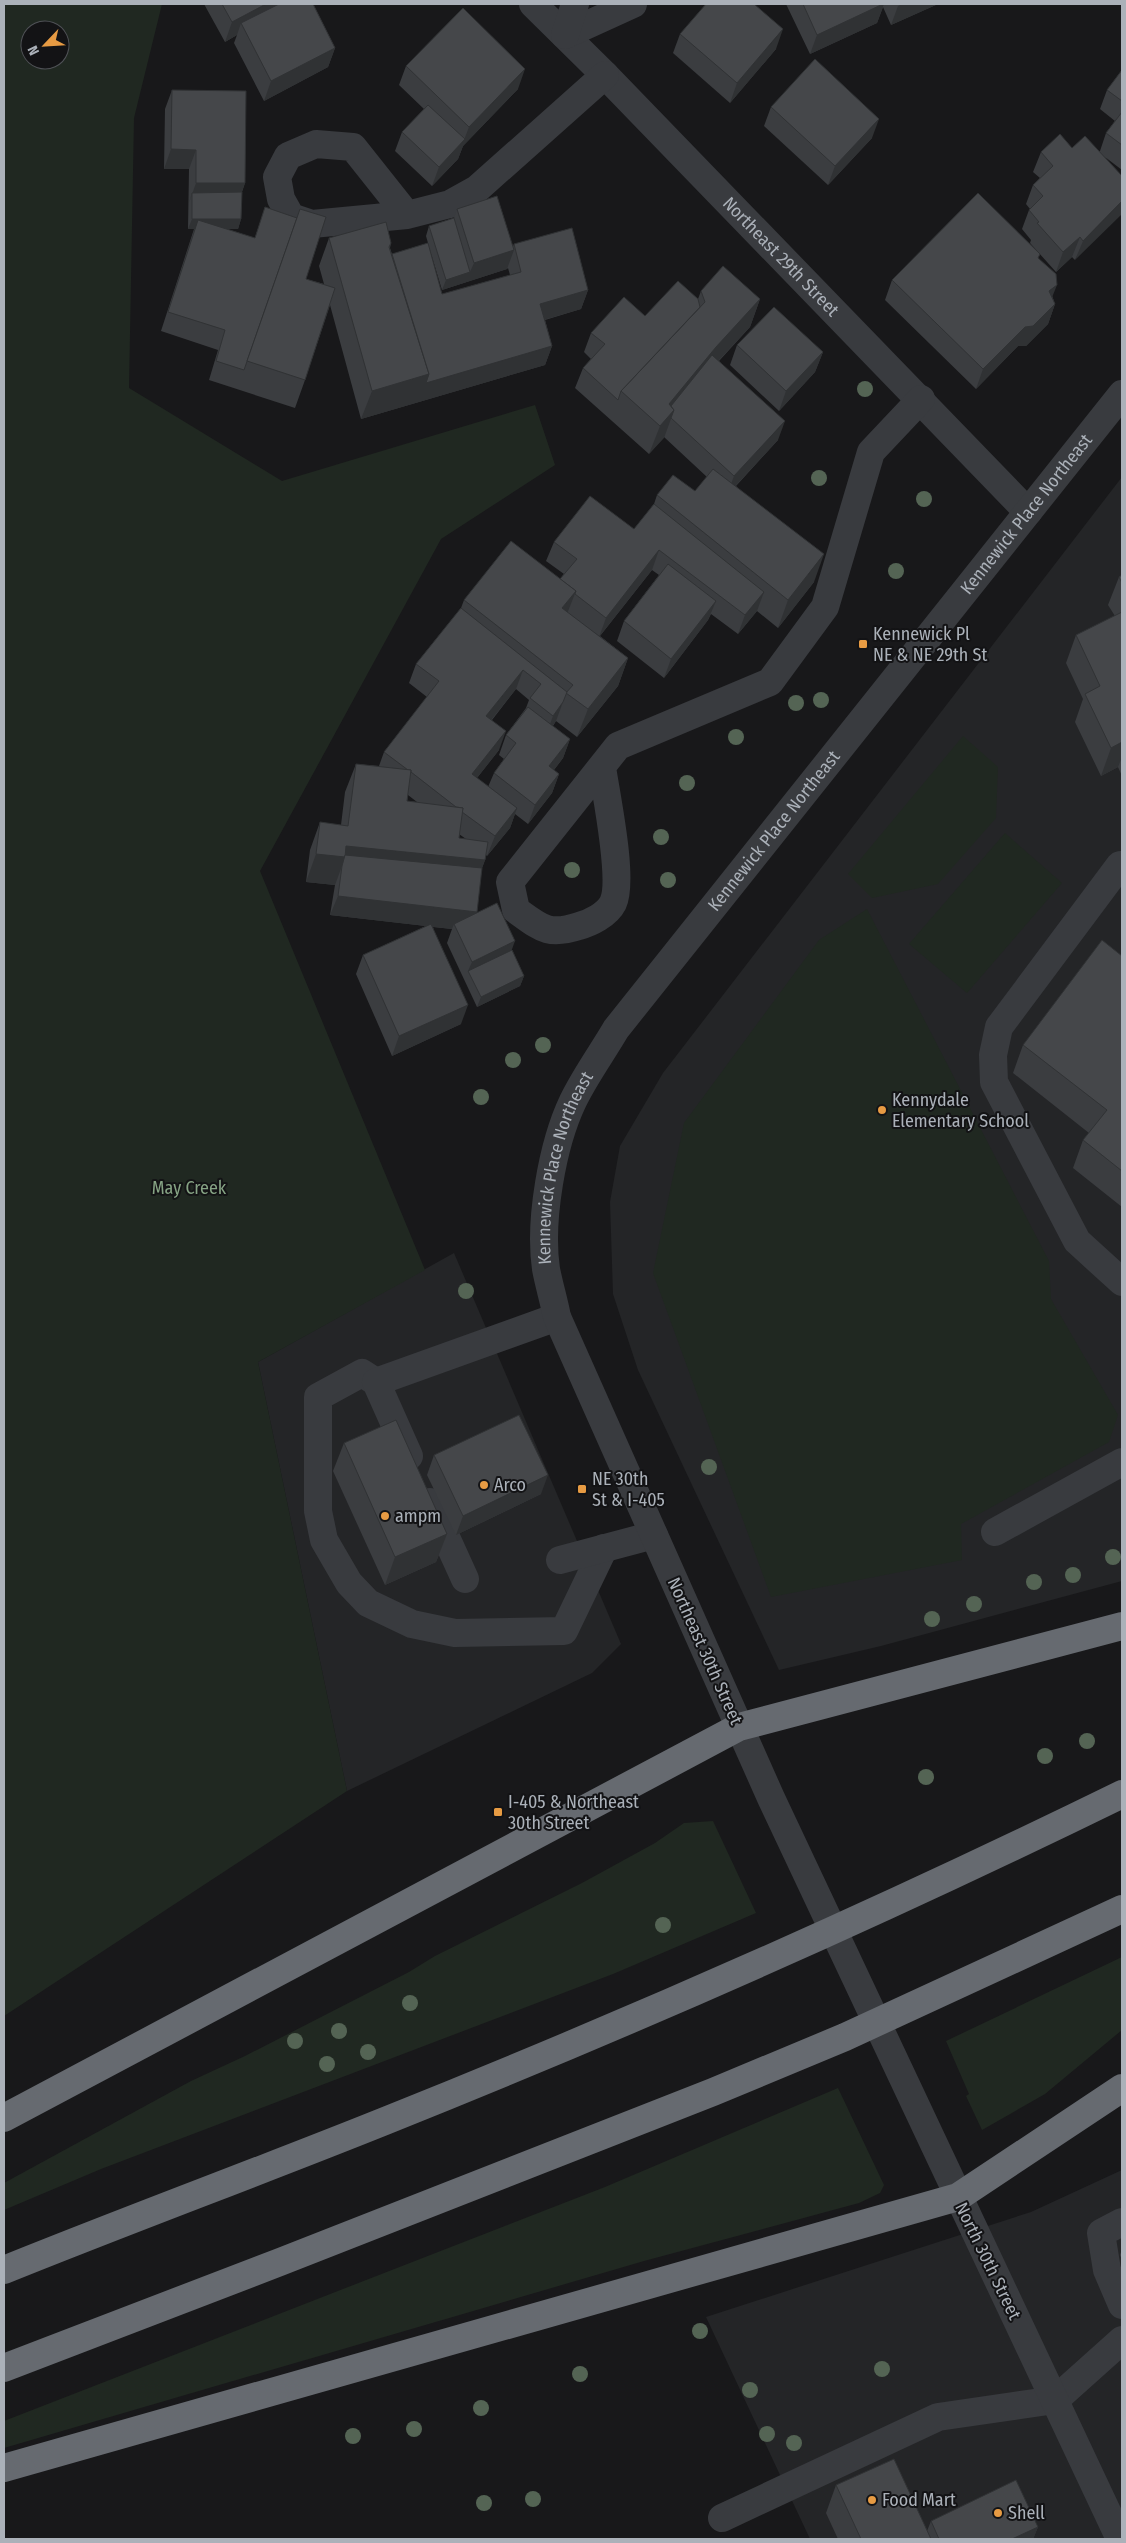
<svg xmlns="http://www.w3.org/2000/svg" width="1126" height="2543" viewBox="0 0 1126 2543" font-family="'Fira Sans Condensed',sans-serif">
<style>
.built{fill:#242527}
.green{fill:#202821;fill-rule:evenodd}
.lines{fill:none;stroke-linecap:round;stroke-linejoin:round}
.minor{stroke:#393b3f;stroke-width:28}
.highway{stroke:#666a70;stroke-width:28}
.tree{fill:#546454}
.wall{fill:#3b3d40;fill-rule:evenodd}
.shaded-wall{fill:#303234}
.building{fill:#45474a;stroke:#303234}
.poi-dot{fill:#e79b43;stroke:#131315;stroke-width:2}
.labels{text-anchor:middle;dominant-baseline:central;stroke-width:4;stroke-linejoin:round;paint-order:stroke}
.street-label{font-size:18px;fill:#abb1b9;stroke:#131315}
.poi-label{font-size:18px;fill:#abb1b9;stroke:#131315;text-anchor:start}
.park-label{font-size:18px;fill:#86a384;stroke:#131315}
</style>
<rect width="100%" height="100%" fill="#18181a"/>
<g class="built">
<polygon points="1122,477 1122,1581 881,1646 779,1670 638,1370 613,1294 610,1202 620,1146 663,1073"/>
<polygon points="454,1253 621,1644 592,1673 347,1791 258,1362"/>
<polygon points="1122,2170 1122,2539 810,2539 706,2317 1031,2212"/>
</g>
<g class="green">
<path d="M4 4H162L134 118 129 388 282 481 535 405 555 465 441 539 260 871 425 1270 258 1362 347 1791 4 2016ZM30 30H60V60H30Z"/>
<polygon points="963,736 998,767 996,818 938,884 872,898 848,874"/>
<polygon points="1005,833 1062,883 967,993 909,944"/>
<polygon points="867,909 1049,1261 1051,1299 1118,1415 1109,1442 961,1524 962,1560 771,1597 653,1273 684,1123 819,940"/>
<polygon points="713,1821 756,1913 613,1974 101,2169 4,2210 4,2183 191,2081 245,2056 409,1972 435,1956 582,1883 655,1843 684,1823"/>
<polygon points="1122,1957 1122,2030 1045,2094 982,2130 966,2096 969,2094 946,2041"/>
<polygon points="838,2088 884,2185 880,2193 859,2203 644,2261 4,2448 4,2421 605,2187"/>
</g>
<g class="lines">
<g class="minor">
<path id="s1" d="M533 4 605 75 1028 512"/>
<polyline points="565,35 633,4"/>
<polyline points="565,35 575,4"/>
<polyline points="407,215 353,147 316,144 288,156 277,177 281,199 291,217 312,224 407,215 450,204 477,189 605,75"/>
<path d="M602 767C606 795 624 880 613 903 607 915 590 923 579 926 548 936 541 928 516 910L510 882 618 746 770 682 825 607 871 452 921 399"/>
<polyline points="1120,865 999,1027 993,1055 994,1082 1077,1241 1122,1282"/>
<polyline points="376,1382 362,1373 318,1397 318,1511 324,1540 349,1583 368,1603 412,1624 455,1633 564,1631 604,1548"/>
<polyline points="409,1456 376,1382 557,1317"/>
<polyline points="430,1502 465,1579"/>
<polyline points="995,1532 1122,1462"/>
<polyline points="560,1560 654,1535"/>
<polyline points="1122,2222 1101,2233 1107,2270 1122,2305"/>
<polyline points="722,2518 938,2417 1055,2400 1122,2340"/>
<path id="s2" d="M1120 2539 771 1798 557 1317C554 1301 549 1285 546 1269 539 1221 552 1145 573 1101 585 1076 602 1053 616 1029L1122 394"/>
</g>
<g class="highway">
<polyline points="4,2118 739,1727 1122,1626"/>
<path d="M4 2270C130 2219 258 2172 385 2121 635 2021 881 1912 1122 1794"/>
<polyline points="4,2368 280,2262 713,2092 845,2037 1122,1909"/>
<polyline points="4,2468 958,2197 1122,2088"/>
</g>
</g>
<g class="tree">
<circle cx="865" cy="389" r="8"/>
<circle cx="819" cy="478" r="8"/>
<circle cx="924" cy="499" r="8"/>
<circle cx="896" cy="571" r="8"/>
<circle cx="821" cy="700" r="8"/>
<circle cx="796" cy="703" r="8"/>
<circle cx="736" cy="737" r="8"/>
<circle cx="687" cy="783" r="8"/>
<circle cx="661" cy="837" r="8"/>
<circle cx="572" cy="870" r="8"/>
<circle cx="668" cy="880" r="8"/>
<circle cx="543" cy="1045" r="8"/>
<circle cx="513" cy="1060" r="8"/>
<circle cx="481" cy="1097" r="8"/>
<circle cx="466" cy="1291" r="8"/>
<circle cx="709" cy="1467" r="8"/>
<circle cx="1113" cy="1557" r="8"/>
<circle cx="1073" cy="1575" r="8"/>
<circle cx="1034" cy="1582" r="8"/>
<circle cx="974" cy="1604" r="8"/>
<circle cx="932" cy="1619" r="8"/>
<circle cx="1087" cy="1741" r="8"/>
<circle cx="1045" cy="1756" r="8"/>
<circle cx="926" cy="1777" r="8"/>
<circle cx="663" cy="1925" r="8"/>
<circle cx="410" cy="2003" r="8"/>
<circle cx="339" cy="2031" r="8"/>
<circle cx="295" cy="2041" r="8"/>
<circle cx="368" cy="2052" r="8"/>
<circle cx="327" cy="2064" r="8"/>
<circle cx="700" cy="2331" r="8"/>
<circle cx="882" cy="2369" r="8"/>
<circle cx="580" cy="2374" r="8"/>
<circle cx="750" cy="2390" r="8"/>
<circle cx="481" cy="2408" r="8"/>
<circle cx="414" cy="2429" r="8"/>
<circle cx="767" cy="2434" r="8"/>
<circle cx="353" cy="2436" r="8"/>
<circle cx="794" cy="2443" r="8"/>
<circle cx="533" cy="2499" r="8"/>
<circle cx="484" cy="2503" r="8"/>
</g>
<g class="wall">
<polygon points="204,4 313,4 335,48 328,67 264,101 234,43 237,35 225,42"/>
<polygon points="786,4 938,4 891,25 883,7 877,23 810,54"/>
<polygon points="680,34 776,49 730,103 673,53"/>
<polygon points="406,66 518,89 463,146 458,159 432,186 395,151 402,132 424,109 399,85"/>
<polygon points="1122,70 1122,170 1105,157 1122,176 1075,260 1072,257 1056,272 1030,243 1031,240 1022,229 1029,210 1030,209 1026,204 1033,185 1040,178 1033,172 1041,152 1072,148 1100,151 1106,133 1115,121 1100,109 1107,90"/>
<path d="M172 90 245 183 242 192 241 219 238 229H227L255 238 265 207 306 279 324 284 319 266 329 238 391 243 390 248 392 254 428 243 426 236 429 226 454 218 457 209 513 246 514 244 588 290 581 309 545 320 552 346 545 365 361 419 330 305 305 380 295 408 209 380 218 350 161 331 194 229H188L189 169H164L165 109ZM429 247 442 290 507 269 508 268 510 275 442 294Z"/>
<polygon points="771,107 872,138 828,185 764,126"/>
<polygon points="1039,258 1055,304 1048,324 1026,346 1018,346 976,389 885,300 892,280"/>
<path d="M701 291 760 299 750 327 719 361 778 440 736 486 814 582 778 628 757 611 738 634 711 614 708 620 664 678 617 641 624 621 659 575 652 570 600 636 628 658 618 686 577 737 556 721 553 726 570 739 563 758 554 770 559 774 552 793 528 824 515 814 510 828 487 856 486 855 485 860 482 868 476 913 512 950 524 976 520 986 477 1007 447 943 452 929 433 927 461 1024 392 1056 356 974 363 955 426 926 330 915 335 885 306 882 310 850 320 822 341 825 345 792 356 764 379 766 384 752 427 697 409 683 416 664 461 608 464 600 560 579 564 574 546 561 554 542 634 529 654 504 657 495 695 491 707 477 664 437 649 454 575 388 583 368 591 359 584 352 591 333 645 316 698 299ZM516 689 529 700 526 708 506 735 499 755 504 759 494 773 488 787 477 778 499 750 492 720ZM408 795 417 802 407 801ZM459 834 466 839 459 838Z"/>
<polygon points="737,345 823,352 815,372 779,411 730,365"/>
<polygon points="1122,575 1122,776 1118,767 1101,776 1075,722 1083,699 1066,663 1076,635 1115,616 1108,605 1119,577"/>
<polygon points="1122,956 1122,1207 1073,1168 1083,1140 1089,1133 1013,1073 1023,1045"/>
<polygon points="344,1443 447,1534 436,1562 385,1585 333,1471"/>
<polygon points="434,1455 541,1494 456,1535 427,1475"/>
<polygon points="1122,2249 1122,2260 1120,2255"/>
<polygon points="836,2485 927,2531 931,2521 1038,2527 1033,2539 838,2539 826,2513"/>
</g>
<g class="shaded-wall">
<polygon points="266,4 294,4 241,23 237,35 225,42 232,22"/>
<polygon points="883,4 884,4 877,23 810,54 817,35"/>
<polygon points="902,4 938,4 891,25 898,6"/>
<polygon points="783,29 776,49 730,103 737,83"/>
<polygon points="335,48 328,67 264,101 271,81"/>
<polygon points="525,69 518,89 463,146 458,159 432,186 439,167 464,140 469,127"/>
<polygon points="879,119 872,138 828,185 835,166"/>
<polygon points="171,149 196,150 189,169 164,169"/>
<polygon points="196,183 245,183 238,202 192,193 189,203"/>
<polygon points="1122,201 1122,214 1075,260 1083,241"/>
<polygon points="192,219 241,219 238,229 188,229"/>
<polygon points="1080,237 1072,257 1056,272 1063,252"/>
<polygon points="514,250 507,269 442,290 446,280 470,272 474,263"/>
<polygon points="1057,285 1049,305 1049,291"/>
<polygon points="588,290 581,309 533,323 540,304"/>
<polygon points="760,299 750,327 705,375 672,416 664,438 649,454 660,426 669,404 716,347"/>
<polygon points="1055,304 1048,324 1026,346 1018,346 976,389 983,369 1025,327"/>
<polygon points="552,346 545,365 361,419 372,391 429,374"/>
<polygon points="823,352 815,372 779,411 786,391"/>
<polygon points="785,421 778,440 727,495 734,476"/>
<polygon points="659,550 652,570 599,637 606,618"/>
<polygon points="824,554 814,582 778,628 788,600"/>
<polygon points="576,591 565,619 562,608"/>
<polygon points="764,592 757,611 738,634 745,615"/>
<polygon points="716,601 708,620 664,678 671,659"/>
<polygon points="628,658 618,686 577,737 588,709"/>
<polygon points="523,670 516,689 479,735 486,716"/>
<polygon points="563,702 556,721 546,735 553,716"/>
<polygon points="506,731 499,750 465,793 472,774"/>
<polygon points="570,739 563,758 542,785 549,766"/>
<polygon points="1122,742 1122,757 1118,767 1101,776 1111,748"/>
<polygon points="559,774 552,793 528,824 535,805"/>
<polygon points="517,808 510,828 487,856 495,836"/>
<polygon points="346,846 485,860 475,888 342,866 335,885 306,882 316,854"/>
<polygon points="338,896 477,912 470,931 454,924 452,929 330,915"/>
<polygon points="515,941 508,960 468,971 472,962"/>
<polygon points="524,976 520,986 477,1007 481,997"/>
<polygon points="468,1005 461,1024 392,1056 399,1036"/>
<polygon points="548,1475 541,1494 456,1535 463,1516"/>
<polygon points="447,1534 436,1562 385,1585 395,1557"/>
<polygon points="1038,2527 1033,2539 1012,2539"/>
</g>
<g class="building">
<polygon points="222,4 266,4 232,22"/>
<polygon points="279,4 313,4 335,48 271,81 241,23"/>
<polygon points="706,4 754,4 783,29 737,83 680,34"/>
<polygon points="803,4 883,4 817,35"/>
<polygon points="463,8 525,69 469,127 406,66"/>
<polygon points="815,59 879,119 835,166 771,107"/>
<polygon points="1122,70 1122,101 1107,90"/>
<polygon points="172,90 246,91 245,183 196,183 196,150 171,149"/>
<polygon points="428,105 465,139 439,167 402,132"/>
<polygon points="1122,112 1122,145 1106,133"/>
<polygon points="1060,134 1072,148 1085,136 1122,176 1122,201 1083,241 1080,237 1063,252 1037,223 1039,222 1029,210 1043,196 1033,185 1053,166 1041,152"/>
<polygon points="242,192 241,219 192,219 192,193"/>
<polygon points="978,193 1040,254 1038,258 1056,274 1057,285 1049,291 1055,304 1033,326 1025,327 983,369 892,280"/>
<polygon points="497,196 514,250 474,263 457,209"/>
<polygon points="265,207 297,218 244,370 216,361 225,330 168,312 198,220 255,238"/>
<polygon points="300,209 326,217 306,279 335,288 305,380 247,361"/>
<polygon points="454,218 470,272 446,280 429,226"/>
<polygon points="386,222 391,243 389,247 429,374 372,391 329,238"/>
<polygon points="572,228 588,290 540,304 552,346 426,383 429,374 392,254 428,243 442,294 521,272 514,244"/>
<polygon points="723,266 760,299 716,347 669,404 674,410 660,426 621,391 705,302 701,291"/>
<polygon points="678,281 698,299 700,307 621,391 618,400 583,368 605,344 591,333 624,297 645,316"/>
<polygon points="774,307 823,352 786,391 737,345"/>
<polygon points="712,355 785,421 734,476 671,418 674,410 671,406"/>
<polygon points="713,469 824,554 788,600 657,495 673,475 695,491"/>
<polygon points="590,496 634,529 654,504 764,592 745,615 659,550 606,618 575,594 576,591 560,579 577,559 554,542"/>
<polygon points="511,541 576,591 562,608 628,658 588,709 566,693 573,685 464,600"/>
<polygon points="668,564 716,601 671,659 624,621"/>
<polygon points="1122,575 1122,583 1119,577"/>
<polygon points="461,608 567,692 563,702 553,716 530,698 541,684 523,670 486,716 506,731 472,774 517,808 495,836 462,812 463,808 456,807 411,772 411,770 408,770 384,752 439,681 416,664"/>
<polygon points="1122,612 1122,742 1111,748 1085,694 1100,686 1076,635"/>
<polygon points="528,707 570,739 549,766 559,774 535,805 494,773 516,743 506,735"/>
<polygon points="356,764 411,770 407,801 463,808 459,838 488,842 485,860 346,846 345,857 316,854 320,822 348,826"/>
<polygon points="345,855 482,868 477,912 338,896 342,866"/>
<polygon points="497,903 515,941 472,962 454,924"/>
<polygon points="431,924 468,1005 399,1036 363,955"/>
<polygon points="1102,940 1122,956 1122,1171 1083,1140 1107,1110 1023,1045"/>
<polygon points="512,950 524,976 481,997 468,971"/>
<polygon points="519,1415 548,1475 463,1516 434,1455"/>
<polygon points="396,1420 447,1534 395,1557 344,1443"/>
<polygon points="894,2459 931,2539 861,2539 836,2485"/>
<polygon points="1016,2480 1038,2527 1012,2539 939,2539 931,2521"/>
</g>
<g class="poi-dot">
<rect x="858" y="639" width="10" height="10" rx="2.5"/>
<circle cx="882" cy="1110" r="5"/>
<circle cx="484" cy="1485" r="5"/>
<rect x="577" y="1484" width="10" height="10" rx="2.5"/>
<circle cx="385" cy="1516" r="5"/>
<rect x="493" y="1807" width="10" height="10" rx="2.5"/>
<circle cx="872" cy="2500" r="5"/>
<circle cx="998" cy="2513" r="5"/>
</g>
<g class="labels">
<g class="street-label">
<text stroke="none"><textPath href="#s1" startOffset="354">Northeast 29th Street</textPath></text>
<text stroke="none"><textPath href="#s2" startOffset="2309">Kennewick Place Northeast</textPath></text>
<text stroke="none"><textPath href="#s2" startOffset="1904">Kennewick Place Northeast</textPath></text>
<text stroke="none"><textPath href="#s2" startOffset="1499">Kennewick Place Northeast</textPath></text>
<text transform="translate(705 1651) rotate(66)">Northeast 30th Street</text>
<text transform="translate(988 2261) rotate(64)">North 30th Street</text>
</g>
<g class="poi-label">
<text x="873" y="634">Kennewick Pl<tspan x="873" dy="21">NE &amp; NE 29th St</tspan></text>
<text x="892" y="1100">Kennydale<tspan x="892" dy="21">Elementary School</tspan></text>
<text x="592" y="1479">NE 30th<tspan x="592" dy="21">St &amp; I-405</tspan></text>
<text x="494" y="1485">Arco</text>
<text x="395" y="1516">ampm</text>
<text x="508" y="1802">I-405 &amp; Northeast<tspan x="508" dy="21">30th Street</tspan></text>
<text x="882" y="2500">Food Mart</text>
<text x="1008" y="2513">Shell</text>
</g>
<g class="park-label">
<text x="189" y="1188">May Creek</text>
</g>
</g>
<rect width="1126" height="2543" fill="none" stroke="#abb1b9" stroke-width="10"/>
<g transform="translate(45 45) rotate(245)"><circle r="24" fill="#131315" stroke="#505257"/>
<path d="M0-4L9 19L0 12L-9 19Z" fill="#e79b43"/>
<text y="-8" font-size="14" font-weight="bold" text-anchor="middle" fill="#abb1b9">N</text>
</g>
</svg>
